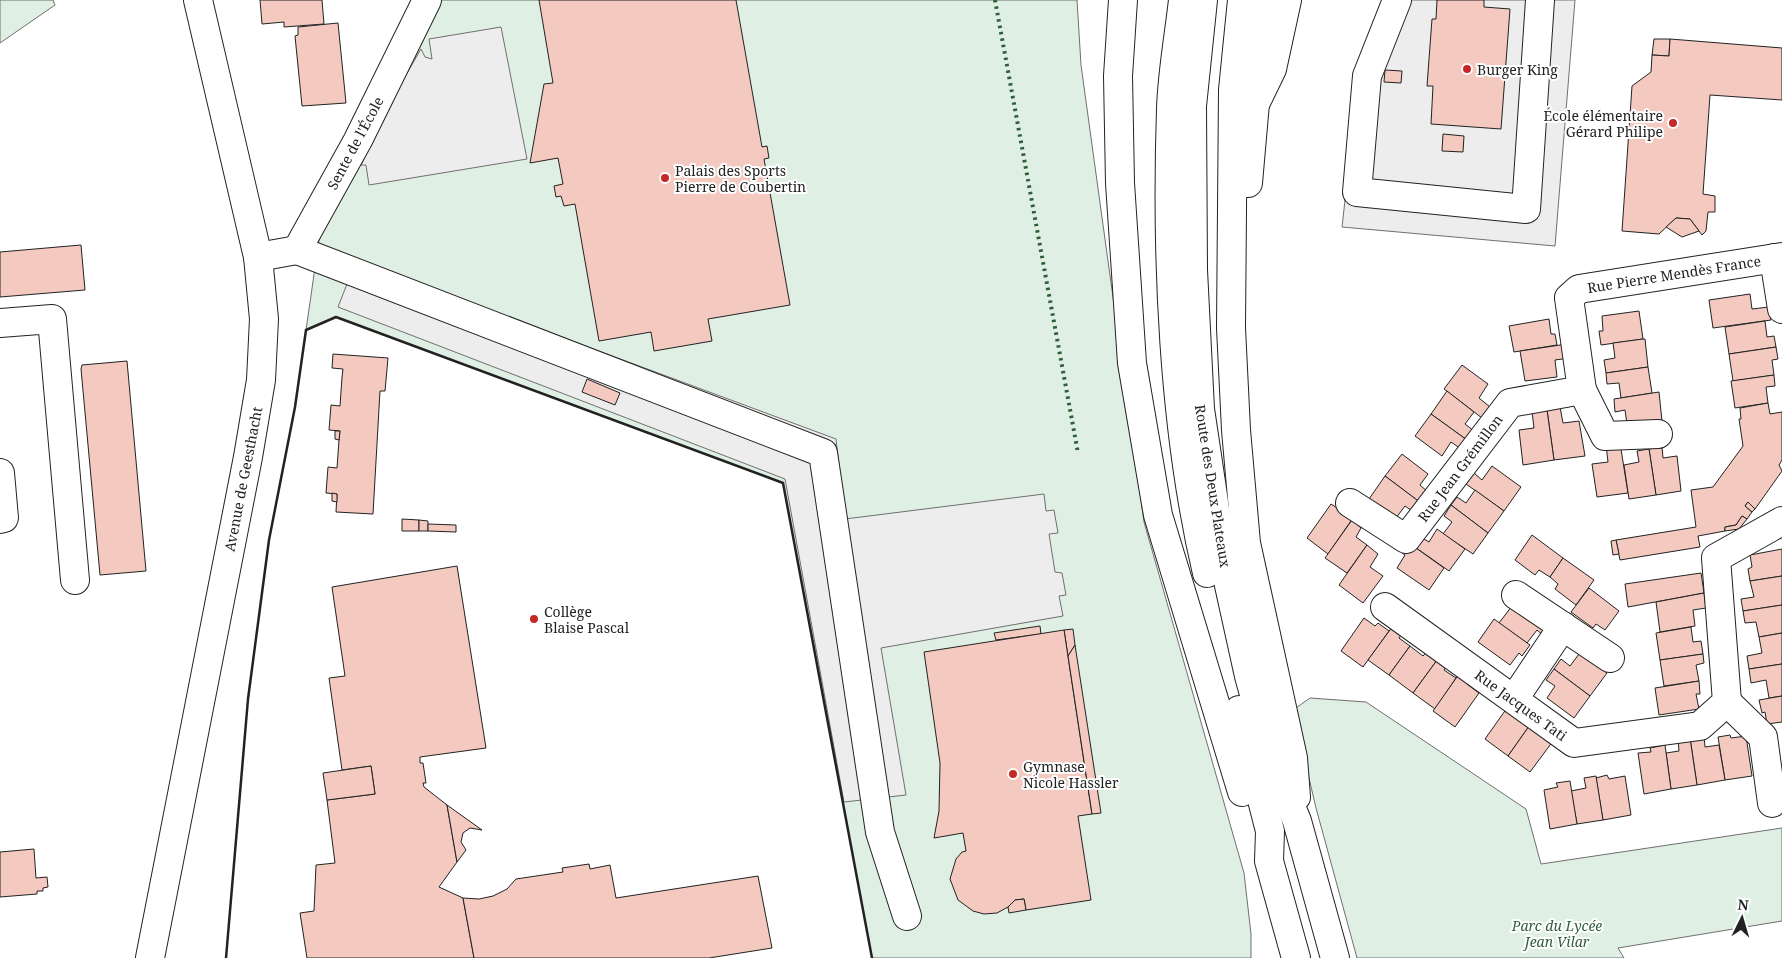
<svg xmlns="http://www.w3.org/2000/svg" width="1782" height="958" viewBox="0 0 1782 958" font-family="'Noto Serif',serif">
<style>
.green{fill:#e0efe3;stroke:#6f6f6f}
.parking{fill:#ededed;stroke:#6f6f6f}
.building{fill:#f3c9c0;stroke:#222}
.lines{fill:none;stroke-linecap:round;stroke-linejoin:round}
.minor-casing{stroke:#222;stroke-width:30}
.major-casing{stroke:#222;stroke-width:30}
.minor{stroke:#fff;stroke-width:28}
.major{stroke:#fff;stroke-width:28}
.hedge{stroke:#2f5e38;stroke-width:4;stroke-dasharray:2.5 4;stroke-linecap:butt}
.wall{stroke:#222;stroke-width:2.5}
.poi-dot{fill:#c62828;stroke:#fff;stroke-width:2}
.labels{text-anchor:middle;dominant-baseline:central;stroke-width:4;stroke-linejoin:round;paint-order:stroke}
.poi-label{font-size:14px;fill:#222;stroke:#fff;text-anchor:start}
.street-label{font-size:14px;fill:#222;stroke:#fff}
.park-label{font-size:14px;font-style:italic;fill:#2f5e38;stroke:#fff}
</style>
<rect width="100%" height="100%" fill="#fff"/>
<g class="green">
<polygon points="0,0 53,0 55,5 0,43"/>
<polygon points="437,0 1077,0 1081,65 1144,522 1244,873 1251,934 1251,958 872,958 783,483 336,317 306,330 319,240"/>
<polygon points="1310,698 1366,702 1526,809 1541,864 1782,828 1782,921 1618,948 1624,958 1357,958 1316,808 1293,710"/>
</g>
<g class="parking">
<polygon points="1387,0 1575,0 1555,246 1342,227 1359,76"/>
<polygon points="501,27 527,159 369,185 366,165 361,165 396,92 421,49 425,57 432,59 429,39"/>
<polygon points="356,261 836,439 845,519 1044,494 1046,511 1054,510 1058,533 1049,534 1055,572 1062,573 1066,595 1059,596 1063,616 881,648 906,795 844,802 785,479 338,307"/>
</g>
<g class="building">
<polygon points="260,0 322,0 324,24 284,27 284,22 262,24"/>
<polygon points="539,0 736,0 762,147 767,146 769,158 764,159 790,305 708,319 712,341 654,351 651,332 599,341 575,204 564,206 561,196 556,197 554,186 563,184 558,158 530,163 544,84 553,83"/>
<polygon points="1437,0 1484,0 1484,7 1510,9 1501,129 1431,124 1433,86 1427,86 1432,19 1436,19"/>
<polygon points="338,23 346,103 302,106 295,36 298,35 298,27"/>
<polygon points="1654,39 1670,39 1669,56 1652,55"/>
<polygon points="1670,39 1782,48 1782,100 1710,95 1703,194 1715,196 1715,212 1708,212 1706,231 1702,235 1690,219 1676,218 1659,234 1622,231 1632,86 1651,72 1652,55 1669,56"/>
<polygon points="1385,70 1402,71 1401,83 1384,82"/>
<polygon points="1443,134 1464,136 1463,152 1442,151"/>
<polygon points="1676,218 1690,219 1699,231 1682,237 1666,227"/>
<polygon points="81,245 85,290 0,297 0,252"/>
<polygon points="1750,294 1752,309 1769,307 1771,320 1713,328 1709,300"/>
<polygon points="1639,311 1643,339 1601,345 1599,331 1603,331 1602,316"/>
<polygon points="1549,319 1551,334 1555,334 1557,345 1514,352 1509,326"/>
<polygon points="1765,321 1767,337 1774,336 1776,347 1729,354 1725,327"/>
<polygon points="1643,339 1645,339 1648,367 1606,373 1604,360 1615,358 1613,343"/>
<polygon points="1567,344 1570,358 1555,360 1557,377 1525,381 1520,351"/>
<polygon points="1776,347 1778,359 1772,360 1774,375 1733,381 1729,354"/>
<polygon points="333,354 388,358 385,391 380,391 373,514 336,512 337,494 326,493 328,467 337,468 339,440 340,431 329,430 331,405 340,406 342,377 343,369 332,368"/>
<polygon points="127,361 146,571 100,575 81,369 82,365"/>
<polygon points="1462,365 1488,384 1479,398 1490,407 1482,418 1444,389"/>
<polygon points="1648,367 1652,393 1621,398 1619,383 1607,384 1606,373"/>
<polygon points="1774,375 1775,386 1766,387 1768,403 1735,408 1731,381"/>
<polygon points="587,379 620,393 615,405 582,392"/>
<polygon points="1447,391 1474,412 1465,424 1474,431 1467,440 1431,414"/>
<polygon points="1659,392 1662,421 1627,424 1625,410 1615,412 1614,399"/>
<polygon points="1768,403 1770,414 1782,412 1782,460 1779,465 1782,471 1755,509 1748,502 1745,506 1752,512 1747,519 1742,516 1736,525 1725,527 1725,531 1698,536 1700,547 1620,560 1616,540 1696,527 1691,490 1713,487 1743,446 1739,419 1741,419 1740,408"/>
<polygon points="1560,407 1563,423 1579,421 1585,456 1554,460 1547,410"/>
<polygon points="1547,410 1554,460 1523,465 1519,430 1534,428 1532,412"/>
<polygon points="1431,414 1467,440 1461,449 1451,442 1442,456 1415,436"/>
<polygon points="335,431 340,431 339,440 335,439"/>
<polygon points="1620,443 1628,493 1597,497 1592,464 1608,462 1606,445"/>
<polygon points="1662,447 1663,458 1677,456 1681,491 1656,495 1649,449"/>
<polygon points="1649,449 1656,495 1629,499 1624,465 1639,462 1637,451"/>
<polygon points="1402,454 1428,474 1420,485 1429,493 1421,503 1385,476"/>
<polygon points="1492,466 1521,487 1504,511 1466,484 1474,473 1482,480"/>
<polygon points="1385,476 1421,503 1415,513 1405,506 1396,518 1369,499"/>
<polygon points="1475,490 1504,511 1488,533 1451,505 1457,497 1466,503"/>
<polygon points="332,493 337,494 337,502 332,501"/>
<polygon points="1748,502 1755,509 1752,512 1745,506"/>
<polygon points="1331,504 1353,518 1328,554 1307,538"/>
<polygon points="1451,505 1488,533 1473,554 1443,534 1452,522 1444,516"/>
<polygon points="1742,516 1747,519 1739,529 1725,531 1725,527 1736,525"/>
<polygon points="402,519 419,520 419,531 402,531"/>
<polygon points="419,520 428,521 428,531 419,531"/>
<polygon points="1352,520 1361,528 1356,537 1367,545 1347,573 1325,558"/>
<polygon points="428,524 456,525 456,532 428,531"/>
<polygon points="1437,529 1465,549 1449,571 1412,545 1419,536 1429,542"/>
<polygon points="1532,535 1563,558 1550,577 1539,570 1535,575 1515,560"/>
<polygon points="1616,540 1619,554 1613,555 1611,541"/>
<polygon points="1409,543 1444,568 1429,590 1397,568 1405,555 1402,553"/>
<polygon points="1367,545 1378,554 1370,567 1383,576 1363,603 1339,585"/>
<polygon points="1782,549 1782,576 1750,581 1748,569 1752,567 1750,555"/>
<polygon points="1563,558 1594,580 1576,605 1555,589 1558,584 1550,577"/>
<polygon points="457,566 486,748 420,757 420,763 423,763 426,783 423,783 424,787 447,805 457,862 439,887 463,898 474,958 307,958 300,913 314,911 316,865 335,863 327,800 375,794 371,766 342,770 329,678 345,676 332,587"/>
<polygon points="1701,573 1704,593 1628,607 1625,584"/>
<polygon points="1782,576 1782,605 1743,611 1741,599 1754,597 1750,581"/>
<polygon points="1589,588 1619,611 1605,630 1596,624 1593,628 1571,612"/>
<polygon points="1704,593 1706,608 1693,610 1695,626 1660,632 1656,602"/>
<polygon points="1515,602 1551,626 1544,636 1537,630 1527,643 1499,623"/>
<polygon points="1782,605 1782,633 1759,637 1756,622 1745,623 1743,611"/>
<polygon points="1364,618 1375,626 1378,623 1389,631 1363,667 1341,651"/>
<polygon points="1494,619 1530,645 1522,656 1519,653 1510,665 1478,642"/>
<polygon points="1395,623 1405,630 1399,638 1410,646 1389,675 1368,660"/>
<polygon points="1040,626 1041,634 996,640 994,633"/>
<polygon points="1691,627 1693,642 1701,641 1703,654 1660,660 1656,633"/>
<polygon points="1073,629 1075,645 1068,656 1064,630"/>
<polygon points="1064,630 1092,814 1078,816 1091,900 1026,910 1024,899 1015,900 1008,907 997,913 984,914 973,911 958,900 950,879 956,859 962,852 966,851 963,833 934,838 939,811 940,763 924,652"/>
<polygon points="1782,633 1782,664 1749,669 1747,656 1762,653 1759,637"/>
<polygon points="1075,645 1101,813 1092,814 1068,656"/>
<polygon points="1410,646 1423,656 1430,648 1440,656 1413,693 1389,675"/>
<polygon points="1579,654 1607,673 1590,696 1554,669 1561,659 1570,666"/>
<polygon points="1703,654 1704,663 1696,665 1699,681 1664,686 1660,660"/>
<polygon points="1440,656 1449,661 1444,670 1456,678 1435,709 1413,693"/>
<polygon points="1782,664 1782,696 1769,698 1766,680 1751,683 1749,669"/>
<polygon points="1554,669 1590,696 1574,718 1547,698 1555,686 1546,680"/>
<polygon points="1459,674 1469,681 1467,684 1479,693 1455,727 1433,711"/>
<polygon points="1699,681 1700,694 1696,694 1699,709 1659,715 1655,688"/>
<polygon points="1782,696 1782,722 1767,724 1765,712 1762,713 1759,700"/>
<polygon points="1507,708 1532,722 1508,756 1485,739"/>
<polygon points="1532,722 1553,741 1530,772 1508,756"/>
<polygon points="1730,735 1731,738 1746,736 1752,776 1725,780 1718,737"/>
<polygon points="1704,736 1705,747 1719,745 1725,780 1697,785 1690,738"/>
<polygon points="1690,738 1697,785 1671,789 1666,753 1679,751 1678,740"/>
<polygon points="1665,745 1671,789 1644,794 1638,753 1651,752 1650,748"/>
<polygon points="371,766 375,794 327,800 323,773"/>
<polygon points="1607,775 1609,779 1625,776 1631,815 1603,820 1596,778"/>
<polygon points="1596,776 1603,820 1577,824 1571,791 1586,788 1584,778"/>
<polygon points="1570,781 1577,824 1550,829 1544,790 1558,787 1556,783"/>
<polygon points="447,805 482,830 470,828 463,833 461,842 466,850 457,862"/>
<polygon points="34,849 36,878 47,877 48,887 43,888 43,891 37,891 37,894 0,897 0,852"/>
<polygon points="589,864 590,869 610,865 616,898 758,876 772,948 709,958 474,958 463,898 479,899 493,896 507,889 516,879 563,872 562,868"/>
<polygon points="1024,899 1026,910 1009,913 1008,907 1015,900"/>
</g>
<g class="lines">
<defs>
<g id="minor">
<polyline points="1397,0 1367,76 1357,192 1526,209 1540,0"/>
<polyline points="1256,102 1272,69 1287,0"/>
<polyline points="297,250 823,453 880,832 907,916"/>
<polyline points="258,257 297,250 358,140 427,0"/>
<polyline points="1774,258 1782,309"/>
<polyline points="0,323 52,319 75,580"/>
<polyline points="1582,390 1605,436 1658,434"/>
<polyline points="0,473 4,518 0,519"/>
<polyline points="1350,503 1406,539 1510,403 1582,390 1569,298 1579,289 1782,257"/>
<polyline points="1516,595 1610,658"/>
<polyline points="1385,607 1574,743 1700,726 1727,702 1716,558 1782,521"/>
<polyline points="1514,699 1563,626"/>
<polyline points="1727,702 1763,737 1772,803"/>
<polyline points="150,958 248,457 261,380 264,319 258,257 198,0"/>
</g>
<g id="major">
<polyline points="1123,0 1118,76 1120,183 1132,363 1158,515 1242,792"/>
<path d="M1183 0C1179 36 1172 73 1171 109 1166 258 1173 428 1207 573"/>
<polyline points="1203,0 1192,106 1193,270 1200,409 1221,549 1249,676 1273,763 1297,821 1335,958"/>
<polyline points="1242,0 1233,90 1231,328 1236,430 1246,543 1293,758 1296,797"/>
<polyline points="1248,183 1264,0"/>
<polyline points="1239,710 1270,831 1269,861 1296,958"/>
</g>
</defs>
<use href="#minor" class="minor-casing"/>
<use href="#major" class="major-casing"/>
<use href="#minor" class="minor"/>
<use href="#major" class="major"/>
<polyline class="hedge" points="995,0 1078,453"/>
<polyline class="wall" points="226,958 248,699 269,540 295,407 306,330 336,317 783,483 872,958"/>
</g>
<g class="poi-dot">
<circle cx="1467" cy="69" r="5"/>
<circle cx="1673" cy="123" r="5"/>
<circle cx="665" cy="178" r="5"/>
<circle cx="534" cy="619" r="5"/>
<circle cx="1013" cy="774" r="5"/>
</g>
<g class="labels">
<g class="poi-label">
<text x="1477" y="69">Burger King</text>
<text x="1663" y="115" text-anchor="end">École élémentaire<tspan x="1663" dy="16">Gérard Philipe</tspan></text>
<text x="675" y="170">Palais des Sports<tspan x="675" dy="16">Pierre de Coubertin</tspan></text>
<text x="544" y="611">Collège<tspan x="544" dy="16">Blaise Pascal</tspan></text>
<text x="1023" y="766">Gymnase<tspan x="1023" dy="16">Nicole Hassler</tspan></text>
</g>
<g class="street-label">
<text transform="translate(355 143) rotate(-62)">Sente de l'École</text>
<text transform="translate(1674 274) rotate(-9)">Rue Pierre Mendès France</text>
<text transform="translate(1460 468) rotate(-53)">Rue Jean Grémillon</text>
<text transform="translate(243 479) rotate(-79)">Avenue de Geesthacht</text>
<text transform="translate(1213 486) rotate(81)">Route des Deux Plateaux</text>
<text transform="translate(1521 705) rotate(36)">Rue Jacques Tati</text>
</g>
<g class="park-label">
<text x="1557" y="925">Parc du Lycée<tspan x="1557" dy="16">Jean Vilar</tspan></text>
</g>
</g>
<g transform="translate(1742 918) rotate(5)" stroke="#ffffff" stroke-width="4" paint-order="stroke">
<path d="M0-4L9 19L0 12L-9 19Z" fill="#222222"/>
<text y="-8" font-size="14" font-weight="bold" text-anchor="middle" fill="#222222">N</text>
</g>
</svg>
